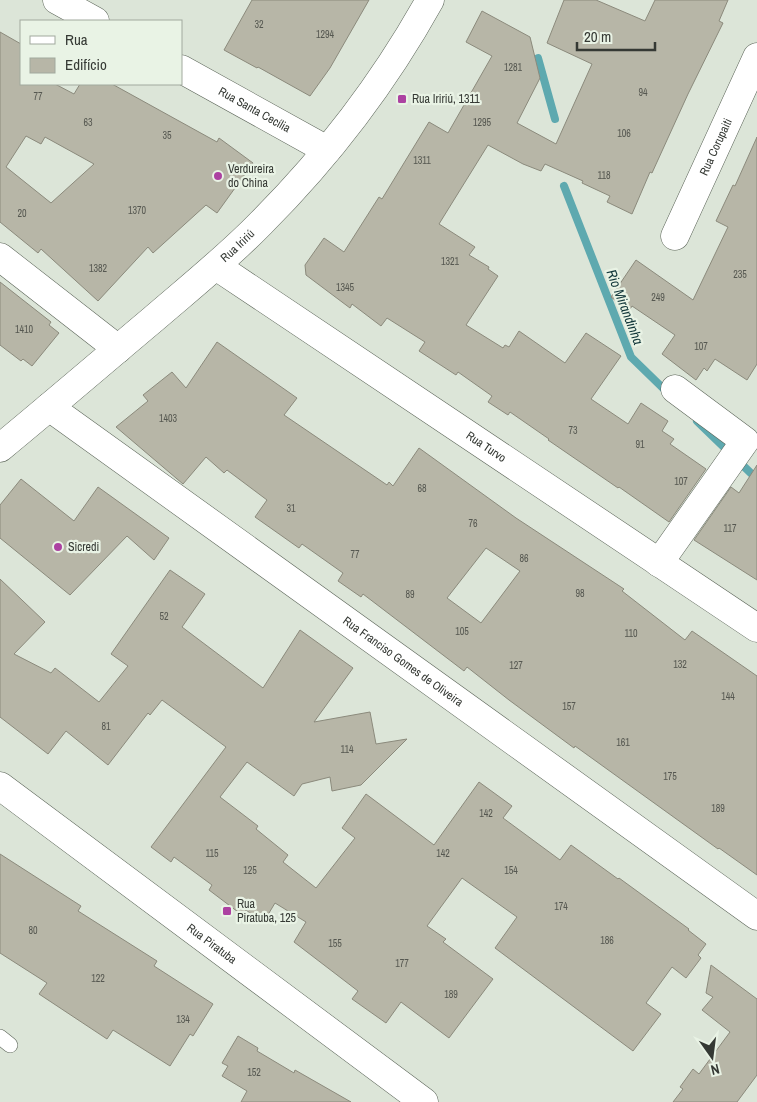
<svg xmlns="http://www.w3.org/2000/svg" width="757" height="1102" viewBox="0 0 757 1102" font-family="'Archivo Narrow',sans-serif">
<style>
.lines{fill:none;stroke-linecap:round;stroke-linejoin:round}
.stream{stroke:#5ea9af;stroke-width:8}
.building{fill:#b7b6a7;stroke:#8b8a7c;fill-rule:evenodd}
.service-casing{stroke:#5c6559;stroke-width:16}
.minor-casing{stroke:#5c6559;stroke-width:29}
.secondary-casing{stroke:#5c6559;stroke-width:29}
.primary-casing{stroke:#5c6559;stroke-width:29}
.service{stroke:#fff;stroke-width:15}
.minor{stroke:#fff;stroke-width:28}
.secondary{stroke:#fff;stroke-width:28}
.primary{stroke:#fff;stroke-width:28}
.poi-dot{fill:#ac41a1;stroke:#e9f3e5;stroke-width:2}
.labels{text-anchor:middle;dominant-baseline:central;stroke-width:4.5;stroke-linejoin:round;paint-order:stroke}
.number-label{font-size:10px;fill:#565851}
.poi-label{font-size:12px;fill:#353934;stroke:#e9f3e5;text-anchor:start}
.street-label{font-size:12px;fill:#353934;stroke:#e9f3e5}
.water-label{font-size:14px;font-style:italic;fill:#12373a;stroke:#e9f3e5}
</style>
<rect width="100%" height="100%" fill="#dce5d8"/>
<g class="lines">
<g class="stream">
<polyline points="538,58 555,119"/>
<polyline points="564,186 631,357 669,394"/>
<polyline points="697,421 757,479"/>
</g>
</g>
<g class="building">
<polygon points="252,0 369,0 330,68 310,96 258,67 257,68 224,50"/>
<polygon points="564,0 596,0 645,21 655,0 728,0 719,21 723,23 688,94 652,173 650,172 632,214 607,202 610,196 582,183 583,181 545,164 541,171 523,164 488,145 439,224 475,247 469,255 489,267 488,269 498,276 466,325 503,348 505,345 509,347 519,331 565,363 586,333 621,356 591,399 628,424 641,403 668,421 662,431 674,439 670,444 706,469 669,522 619,487 618,488 548,440 549,439 510,412 508,415 488,402 492,396 458,372 456,375 419,351 425,342 387,318 381,326 352,304 350,308 306,275 305,265 324,238 344,252 379,197 382,199 429,122 448,133 492,56 466,42 482,11 530,37 540,78 517,123 556,144 592,64 547,43"/>
<path d="M0 32 21 44V84H55L74 94 80 84H112L217 142 219 138 253 163 217 213 206 205 153 253 148 247 98 301 41 249 38 253 0 222ZM26 136 41 144 45 137 94 164 51 203 6 167Z"/>
<polygon points="757,137 757,364 747,380 715,359 707,371 704,368 696,380 662,354 675,335 632,306 629,311 611,297 636,260 693,300 728,227 716,221 733,185 735,186"/>
<polygon points="0,282 51,322 49,325 59,333 32,366 23,359 21,361 0,345"/>
<path d="M217 342 297 398 284 415 387 485 389 482 393 486 419 448 516 518 624 589 622 591 685 640 692 631 757 676V875L719 848 718 849 575 746 574 748 509 700 467 667 464 671 363 594 361 597 338 581 343 573 302 544 299 548 255 517 267 500 227 470 224 473 206 457 183 484 116 427 148 401 143 395 172 372 186 388ZM486 548 520 571 481 623 447 598Z"/>
<polygon points="757,465 757,580 694,540 731,487 739,493"/>
<polygon points="21,479 74,521 98,487 169,538 154,560 127,536 70,595 0,538 0,505"/>
<polygon points="170,570 205,594 182,627 263,688 300,630 353,668 314,722 370,712 376,744 407,739 361,785 332,791 330,777 302,784 294,796 247,762 220,797 258,826 256,829 288,855 283,862 316,888 355,838 342,828 366,794 434,845 479,782 512,806 503,818 560,860 571,845 618,879 619,878 689,929 688,930 706,944 698,955 701,958 686,978 672,967 646,1003 661,1014 633,1051 495,948 517,917 462,878 427,926 446,939 443,942 493,979 449,1038 401,1002 386,1023 352,999 358,991 294,942 306,922 275,903 263,923 246,910 242,915 209,890 212,885 174,857 171,862 151,847 226,747 162,700 150,715 148,713 108,765 66,731 48,754 0,717 0,579 45,622 14,654 51,673 55,668 99,702 128,666 111,654"/>
<polygon points="0,854 81,906 78,911 157,961 154,966 213,1004 193,1036 190,1034 170,1066 113,1030 107,1039 39,994 47,983 0,953"/>
<polygon points="711,965 757,999 757,1075 737,1102 673,1102 683,1089 680,1087 693,1069 699,1074 730,1032 702,1010 713,997 706,993"/>
<polygon points="238,1036 258,1048 257,1051 294,1073 295,1070 351,1102 241,1102 247,1091 222,1076 228,1066 222,1063"/>
</g>
<g class="lines">
<defs>
<polyline id="service" points="0,1037 10,1045"/>
<g id="minor">
<polyline points="57,0 95,21"/>
<path id="s1" d="M181 69 327 150"/>
<path id="s2" d="M675 236 757 57"/>
<polyline points="0,257 118,349"/>
<path id="s3" d="M216 266 757 628"/>
<path id="s4" d="M49 407 757 916"/>
<polyline points="659,563 745,441 675,389"/>
</g>
<g id="secondary">
<path id="s5" d="M0 786 424 1102"/>
</g>
<g id="primary">
<path id="s6" d="M0 448C51 406 101 363 151 321 188 289 227 258 261 223 327 157 385 81 430 0"/>
</g>
</defs>
<use href="#service" class="service-casing"/>
<use href="#minor" class="minor-casing"/>
<use href="#secondary" class="secondary-casing"/>
<use href="#primary" class="primary-casing"/>
<use href="#service" class="service"/>
<use href="#minor" class="minor"/>
<use href="#secondary" class="secondary"/>
<use href="#primary" class="primary"/>
</g>
<g class="poi-dot">
<rect x="397" y="94" width="10" height="10" rx="2.5"/>
<circle cx="218" cy="176" r="5"/>
<circle cx="58" cy="547" r="5"/>
<rect x="222" y="906" width="10" height="10" rx="2.5"/>
</g>
<g class="labels">
<g class="number-label">
<text x="259" y="24">32</text>
<text x="325" y="34">1294</text>
<text x="513" y="67">1281</text>
<text x="643" y="92">94</text>
<text x="38" y="96">77</text>
<text x="88" y="122">63</text>
<text x="482" y="122">1295</text>
<text x="624" y="133">106</text>
<text x="167" y="135">35</text>
<text x="422" y="160">1311</text>
<text x="604" y="175">118</text>
<text x="137" y="210">1370</text>
<text x="22" y="213">20</text>
<text x="450" y="261">1321</text>
<text x="98" y="268">1382</text>
<text x="740" y="274">235</text>
<text x="345" y="287">1345</text>
<text x="658" y="297">249</text>
<text x="24" y="329">1410</text>
<text x="701" y="346">107</text>
<text x="168" y="418">1403</text>
<text x="573" y="430">73</text>
<text x="640" y="444">91</text>
<text x="681" y="481">107</text>
<text x="422" y="488">68</text>
<text x="291" y="508">31</text>
<text x="473" y="523">76</text>
<text x="730" y="528">117</text>
<text x="355" y="554">77</text>
<text x="524" y="558">86</text>
<text x="580" y="593">98</text>
<text x="410" y="594">89</text>
<text x="164" y="616">52</text>
<text x="462" y="631">105</text>
<text x="631" y="633">110</text>
<text x="680" y="664">132</text>
<text x="516" y="665">127</text>
<text x="728" y="696">144</text>
<text x="569" y="706">157</text>
<text x="106" y="726">81</text>
<text x="623" y="742">161</text>
<text x="347" y="749">114</text>
<text x="670" y="776">175</text>
<text x="718" y="808">189</text>
<text x="486" y="813">142</text>
<text x="212" y="853">115</text>
<text x="443" y="853">142</text>
<text x="250" y="870">125</text>
<text x="511" y="870">154</text>
<text x="561" y="906">174</text>
<text x="33" y="930">80</text>
<text x="607" y="940">186</text>
<text x="335" y="943">155</text>
<text x="402" y="963">177</text>
<text x="98" y="978">122</text>
<text x="451" y="994">189</text>
<text x="183" y="1019">134</text>
<text x="254" y="1072">152</text>
</g>
<g class="poi-label">
<text x="412" y="99">Rua Iririú, 1311</text>
<text x="228" y="169">Verdureira<tspan x="228" dy="14">do China</tspan></text>
<text x="68" y="547">Sicredi</text>
<text x="237" y="904">Rua<tspan x="237" dy="14">Piratuba, 125</tspan></text>
</g>
<g class="street-label">
<text stroke="none"><textPath href="#s1" startOffset="84">Rua Santa Cecília</textPath></text>
<text stroke="none"><textPath href="#s2" startOffset="98">Rua Corupaiti</textPath></text>
<text stroke="none"><textPath href="#s6" startOffset="312">Rua Iririú</textPath></text>
<text stroke="none"><textPath href="#s3" startOffset="325">Rua Turvo</textPath></text>
<text stroke="none"><textPath href="#s4" startOffset="436">Rua Franciso Gomes de Oliveira</textPath></text>
<text stroke="none"><textPath href="#s5" startOffset="264">Rua Piratuba</textPath></text>
</g>
<g class="water-label">
<text transform="translate(625 307) rotate(69)">Rio Mirandinha</text>
</g>
</g>
<rect x="20" y="20" width="162" height="65" fill="#e9f3e5" stroke="#a1a99e"/>
<rect x="30" y="36" width="25" height="8" fill="#ffffff" stroke="#a1a99e"/>
<text x="65" y="45" font-size="15" fill="#353934">Rua</text>
<rect x="30" y="58" width="25" height="15" fill="#b7b6a7" stroke="#a1a99e"/>
<text x="65" y="70" font-size="15" fill="#353934">Edifício</text>
<g transform="translate(712 1057) rotate(166)" stroke="#e9f3e5" stroke-width="4" paint-order="stroke">
<path d="M0-4L9 19L0 12L-9 19Z" fill="#353934"/>
<text y="-8" font-size="14" font-weight="bold" text-anchor="middle" fill="#353934">N</text>
</g>
<path d="M577 42v8h78v-8" fill="none" stroke="#353934" stroke-width="2.5"/>
<text x="584" y="42" font-size="15" fill="#353934" stroke="#e9f3e5" stroke-width="4" paint-order="stroke">20 m</text>
</svg>
